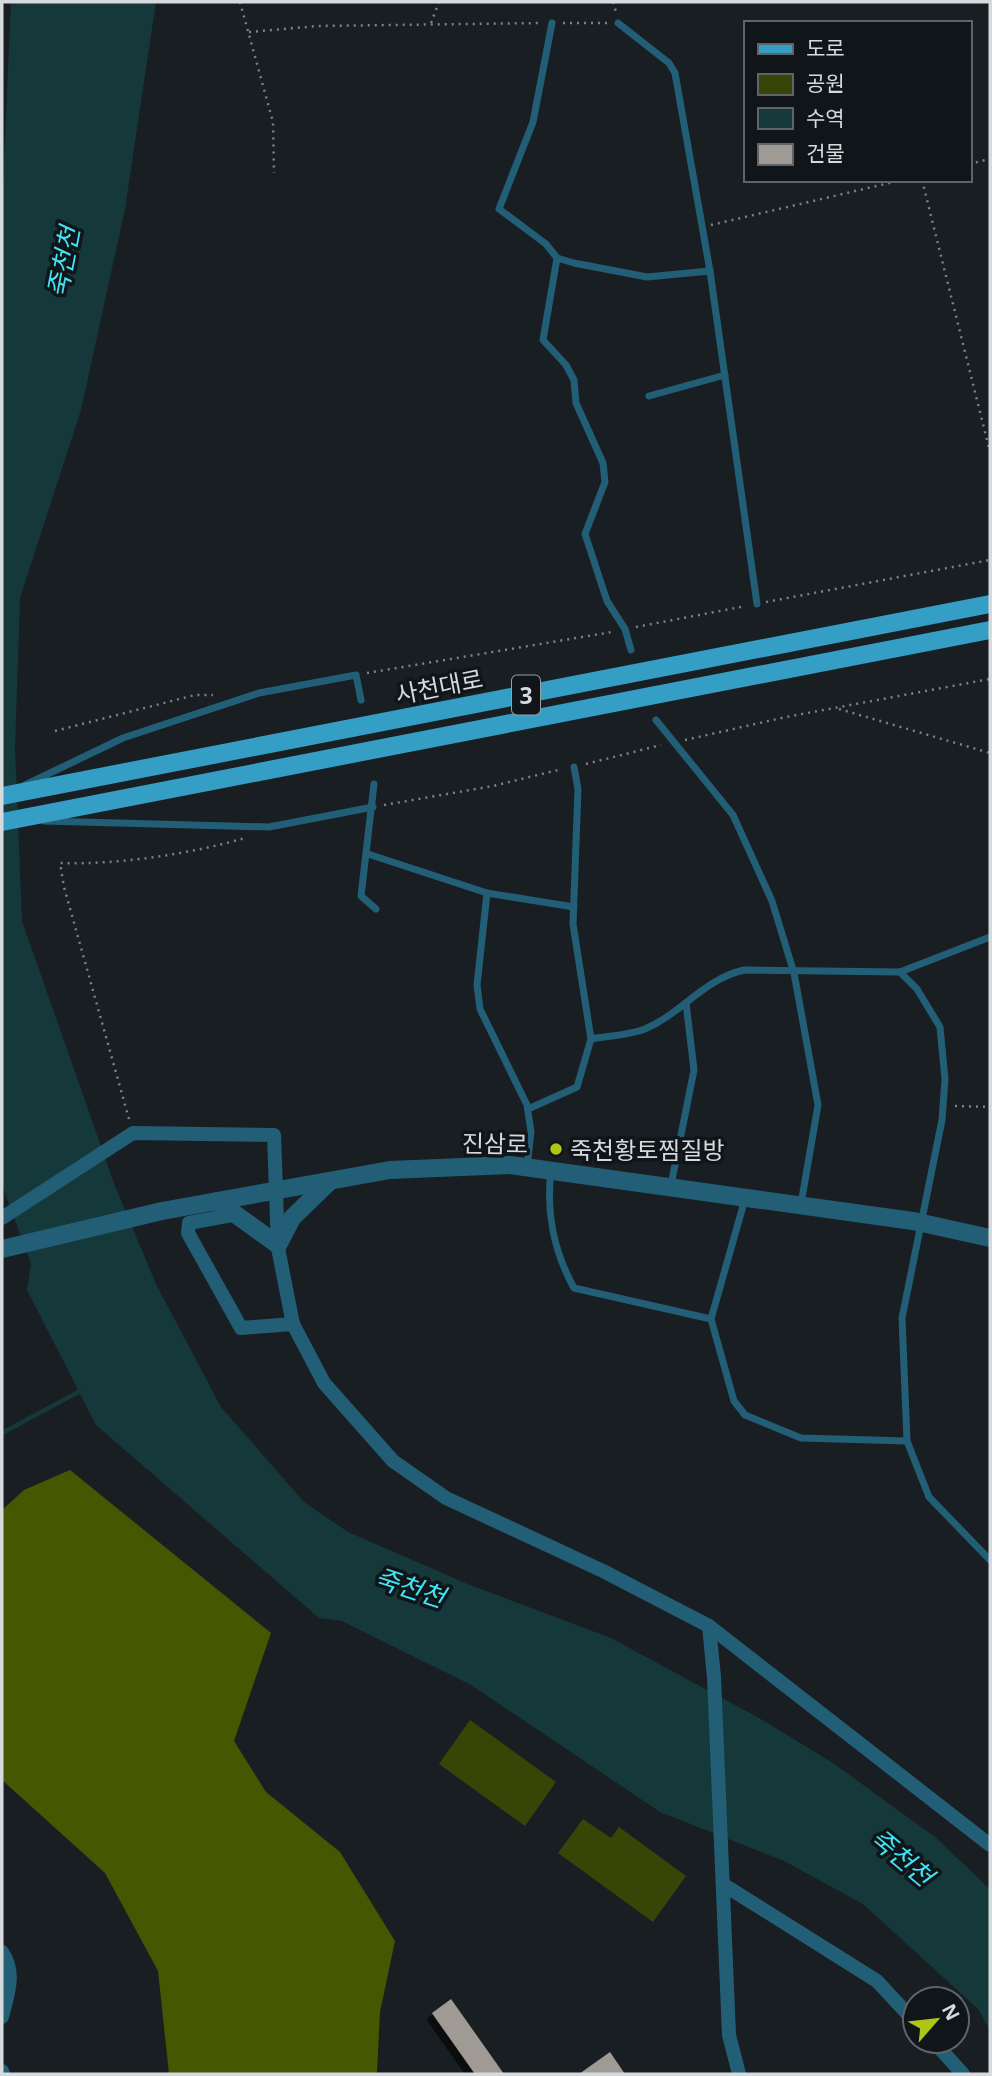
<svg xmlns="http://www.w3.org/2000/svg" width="992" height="2076" viewBox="0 0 992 2076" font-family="'Open Sans','Noto Sans KR',sans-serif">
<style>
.green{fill:#394506}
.forest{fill:#475600}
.water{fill:#15383b}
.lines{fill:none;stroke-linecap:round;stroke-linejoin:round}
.stream{stroke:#15383b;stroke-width:4.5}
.building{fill:#9f9a93;filter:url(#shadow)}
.path{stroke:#7e8286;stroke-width:2.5;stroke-dasharray:2 5;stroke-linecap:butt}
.service{stroke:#225f77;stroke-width:7}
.minor{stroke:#225f77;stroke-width:14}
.tertiary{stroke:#225f77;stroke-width:18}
.primary{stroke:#359ec5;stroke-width:18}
.poi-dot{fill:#acc613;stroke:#101519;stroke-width:2.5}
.labels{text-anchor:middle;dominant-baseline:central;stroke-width:7;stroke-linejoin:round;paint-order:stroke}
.shield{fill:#101519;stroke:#9b9fa2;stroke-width:2}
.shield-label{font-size:23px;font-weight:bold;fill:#d6dadd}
.street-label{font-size:24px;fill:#d6dadd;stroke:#101519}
.poi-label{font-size:24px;fill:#d6dadd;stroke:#101519;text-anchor:start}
.water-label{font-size:26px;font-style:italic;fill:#3fe5f4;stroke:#101519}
</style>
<defs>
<filter id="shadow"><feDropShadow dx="-6" dy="6" stdDeviation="0" flood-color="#0009"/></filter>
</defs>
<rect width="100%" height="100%" fill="#191e23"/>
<g class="green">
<polygon points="470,1720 556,1782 525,1826 439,1764"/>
<polygon points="583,1819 611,1838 619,1827 686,1876 653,1922 558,1853"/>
</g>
<polygon class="forest" points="70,1470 271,1633 234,1741 266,1792 340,1852 395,1941 380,2012 377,2074 169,2074 158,1971 105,1873 2,1780 2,1510 24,1490"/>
<polygon class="water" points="11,2 156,2 125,209 81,410 20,598 15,748 22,921 115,1186 156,1284 221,1407 304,1502 348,1532 470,1585 611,1638 759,1718 833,1763 935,1837 990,1889 990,2031 978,2009 863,1904 784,1861 660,1812 471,1685 342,1621 319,1618 96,1425 27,1290 31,1264 2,1185 2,206"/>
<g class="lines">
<polyline class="stream" points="2,1433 84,1389"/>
</g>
<g class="building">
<polygon points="451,1999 504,2074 475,2074 432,2013"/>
<polygon points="610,2052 625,2074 579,2074"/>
</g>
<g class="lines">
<g class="path">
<polyline points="240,2 273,122 274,173"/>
<polyline points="613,2 616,12"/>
<polyline points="431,23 439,2"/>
<polyline points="563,23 609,23"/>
<polyline points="249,32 318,26 542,23"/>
<polyline points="969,164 990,159"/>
<polyline points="922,180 990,452"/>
<polyline points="711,225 902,180"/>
<polyline points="766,602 990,560"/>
<polyline points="636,627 746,606"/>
<polyline points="367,673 612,632"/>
<polyline points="839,709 990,753"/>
<polyline points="55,731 195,695 213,695"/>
<polyline points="685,740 786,717 990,679"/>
<polyline points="586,764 661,745"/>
<polyline points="384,805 493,786 562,769"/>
<polyline points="955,1106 990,1107"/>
<path d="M129 1119 64 887 60 863C117 865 190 854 245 838"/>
</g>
<g class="service">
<polyline points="552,23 533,122 499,209 546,244 557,258 574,263 647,277 710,271"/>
<polyline points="618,23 669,63 675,73 710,271 757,604"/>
<polyline points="557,258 543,340 566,365 574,380 576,403 603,463 605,482 585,534 607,601 625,629 631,650"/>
<polyline points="649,396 725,375"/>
<polyline points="656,720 733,815 772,901 794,973 818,1105 801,1204"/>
<polyline points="374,784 361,896 376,909"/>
<polyline points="25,785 123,738 259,693 356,675 361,700"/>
<polyline points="44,821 269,827 373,807"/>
<polyline points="368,854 487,893 574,907"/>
<polyline points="487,893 477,985 480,1009 527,1105 531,1132 527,1166"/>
<polyline points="900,972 917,989 940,1027 945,1079 942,1120 902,1318 907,1441 929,1497 990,1560"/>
<path d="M591 1039C608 1036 630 1035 645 1029 682 1013 704 979 744 970L900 972 990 937"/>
<polyline points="528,1109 577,1087 591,1039 573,924 578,789 574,767"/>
<path d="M551 1171C546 1211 554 1252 574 1288L711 1319"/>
<polyline points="671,1185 694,1070 686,1003"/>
<polyline points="745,1199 711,1319 734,1401 745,1415 801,1438 907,1441"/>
</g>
<g class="minor">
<polyline points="237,1214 189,1223 188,1233 241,1328 293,1324"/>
<polyline points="2,1218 133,1133 274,1135 278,1248 293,1324 324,1383 393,1461 446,1498 603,1571 709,1626 990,1845"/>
<polyline points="709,1626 714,1677 729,2035 739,2074"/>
<polyline points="724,1885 877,1981 915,2022"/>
<path d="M2 1952C16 1972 8 1994 2 2017"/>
<polyline points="933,2041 963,2074"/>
<polyline points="2,2071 3,2074"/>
</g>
<g class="tertiary">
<polyline points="217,1201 278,1245 292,1218 329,1182"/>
<polyline points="2,1249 162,1211 390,1170 510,1165 913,1221 990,1238"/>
</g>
<g class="primary">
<polyline points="2,796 990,604"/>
<polyline points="2,822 990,630"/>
</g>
</g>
<circle class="poi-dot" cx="556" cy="1149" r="7"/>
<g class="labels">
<rect class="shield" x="512" y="675.5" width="28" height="39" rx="5"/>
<g class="shield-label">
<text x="526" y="695">3</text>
</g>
<g class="street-label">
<text transform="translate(439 686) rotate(-11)">사천대로</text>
<text transform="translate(495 1143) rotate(1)">진삼로</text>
</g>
<g class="poi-label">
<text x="570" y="1149">죽천황토찜질방</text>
</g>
<g class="water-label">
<text transform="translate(63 262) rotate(-79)">죽천천</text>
<text transform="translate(410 1587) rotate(18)">죽천천</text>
<text transform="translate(902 1857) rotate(40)">죽천천</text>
</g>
</g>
<rect width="992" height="2076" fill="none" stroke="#d6dadd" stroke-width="7"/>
<rect x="744" y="21" width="228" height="161" fill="#101519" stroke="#5f6467" stroke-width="2"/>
<rect x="758" y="44" width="35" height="10" fill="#359ec5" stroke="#5f6467" stroke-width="2"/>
<text x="806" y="56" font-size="21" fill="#d6dadd">도로</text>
<rect x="758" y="74" width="35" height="21" fill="#394506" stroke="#5f6467" stroke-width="2"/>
<text x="806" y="91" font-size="21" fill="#d6dadd">공원</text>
<rect x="758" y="108" width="35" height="21" fill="#15383b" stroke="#5f6467" stroke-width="2"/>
<text x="806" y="126" font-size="21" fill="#d6dadd">수역</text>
<rect x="758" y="144" width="35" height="21" fill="#9f9a93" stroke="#5f6467" stroke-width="2"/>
<text x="806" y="161" font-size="21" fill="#d6dadd">건물</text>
<g transform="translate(936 2020) rotate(62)"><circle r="33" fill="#101519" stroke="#5f6467" stroke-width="2"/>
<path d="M0-5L12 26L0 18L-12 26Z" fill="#acc613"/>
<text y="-10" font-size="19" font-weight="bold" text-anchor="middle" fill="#d6dadd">N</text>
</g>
</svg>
